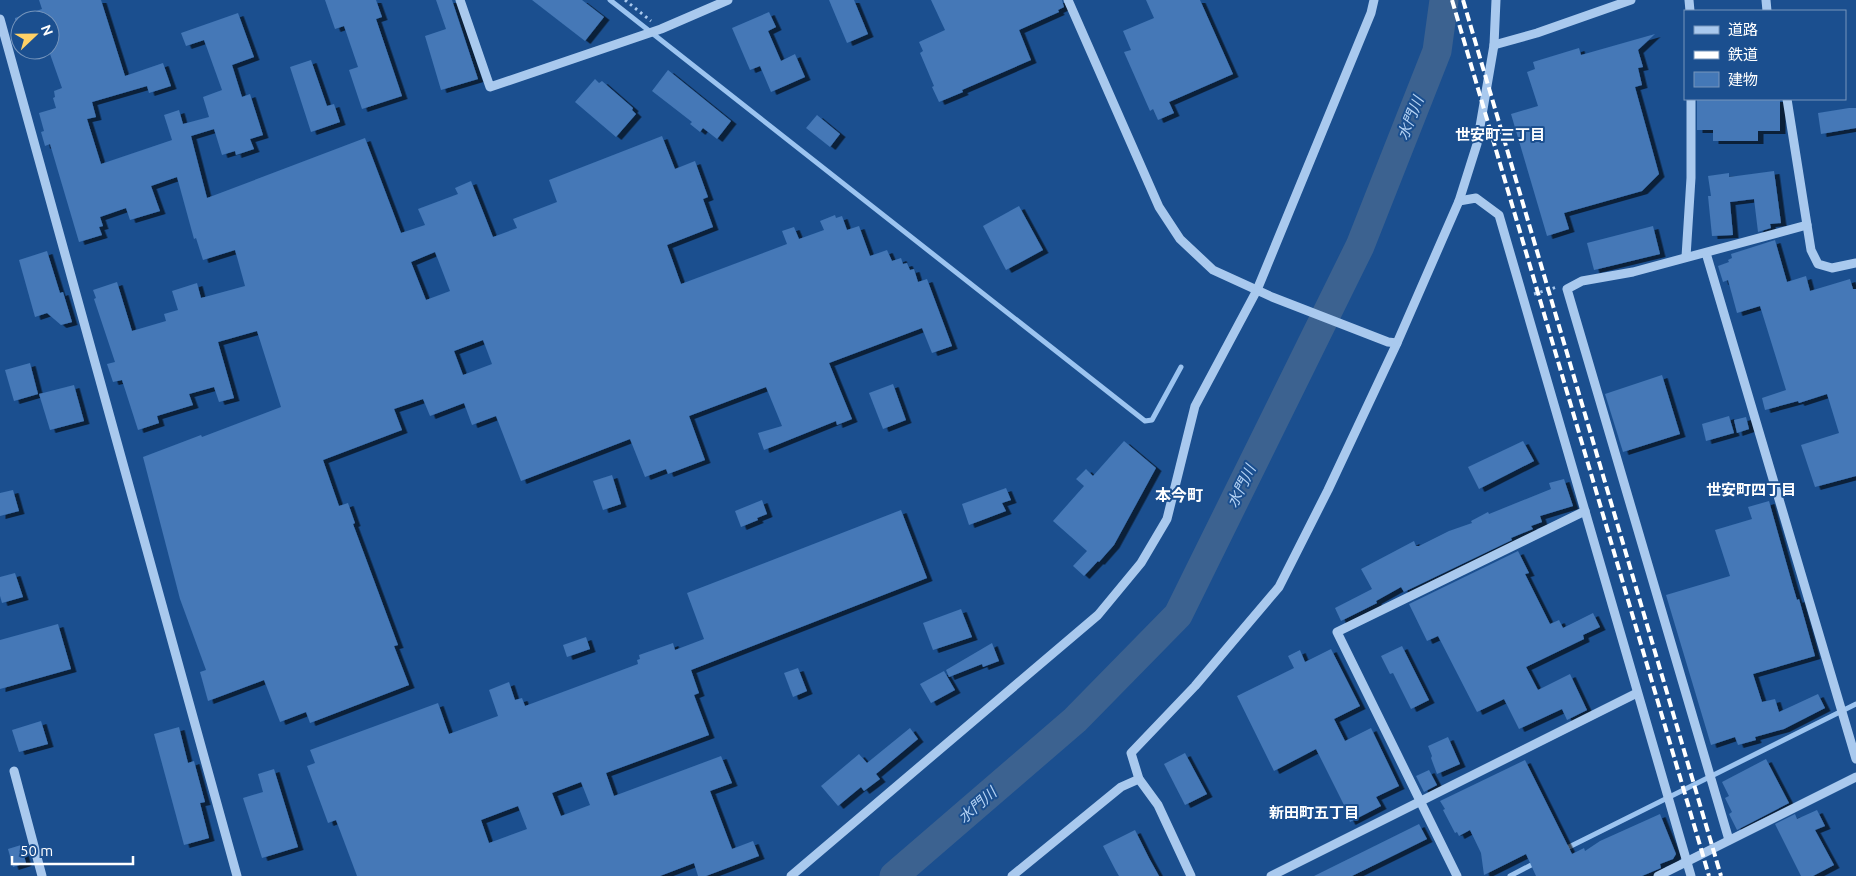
<svg xmlns="http://www.w3.org/2000/svg" width="1856" height="876" viewBox="0 0 1856 876" font-family="Ubuntu,'Noto Sans JP',sans-serif">
<style>
.lines{fill:none;stroke-linecap:round;stroke-linejoin:round}
.stream{stroke:#9cc4f0;stroke-width:5}
.river{stroke:#3c6290;stroke-width:29}
.building{fill:#4478b7;fill-rule:evenodd;filter:url(#shadow)}
.path{stroke:#a9c9ee;stroke-width:3;stroke-dasharray:2.5 4;stroke-linecap:butt}
.minor{stroke:#a9c9ee;stroke-width:9}
.rail{stroke:#fff;stroke-width:4;stroke-dasharray:9 4;stroke-linecap:butt}
.labels{text-anchor:middle;dominant-baseline:central;stroke-width:4;stroke-linejoin:round;paint-order:stroke}
.water-label{font-size:15px;font-style:italic;fill:#b5d3f5;stroke:#1b4f8f}
.neighbourhood-label{font-size:15px;font-weight:bold;fill:#fff;stroke:#1b4f8f}
.quarter-label{font-size:16px;font-weight:bold;fill:#fff;stroke:#1b4f8f}
</style>
<defs>
<filter id="shadow"><feDropShadow dx="5.5" dy="3" stdDeviation="0" flood-color="#0009"/></filter>
</defs>
<rect width="100%" height="100%" fill="#1b4f8f"/>
<g class="lines">
<g class="stream">
<polyline points="610,0 1145,421 1152,420 1181,367"/>
<polyline points="1563,850 1856,704"/>
<polyline points="1510,876 1535,863"/>
</g>
<polyline class="river" points="894,876 1075,720 1178,615 1360,246 1437,51 1444,0"/>
</g>
<g class="building">
<path d="M39 0H101L125 76 163 63 171 86 149 93 147 86 92 102 96 117 87 119 101 164 172 140 164 115 179 110 183 124 209 117 203 97 222 90 204 40 186 46 181 33 238 13 254 57 232 65 242 97 250 94 263 135 250 139 254 149 236 155 235 151 222 155 214 129 191 136 207 198 365 138 401 233 425 225 418 209 458 194 455 188 471 181 493 237 517 228 513 219 557 202 549 180 662 136 675 169 695 161 708 197 703 199 713 227 667 245 681 284 787 244 782 231 794 227 799 239 824 230 820 221 835 215 836 218 842 216 847 230 859 226 870 256 887 250 892 261 901 258 903 264 907 263 910 270 914 269 918 282 927 279 952 346 932 353 922 328 829 363 852 419 837 425 836 421 764 450 758 433 782 426 766 387 689 416 705 460 668 474 666 469 645 477 630 439 521 481 496 416 472 425 464 403 430 416 423 399 394 409 402 430 323 460 339 506 348 503 355 523 353 524 398 645 394 646 409 685 310 723 306 712 280 722 264 680 208 701 200 672 206 670 180 599 143 457 201 435 202 437 281 407 257 331 218 342 234 398 219 402 214 387 189 394 193 405 157 416 159 423 138 430 122 380 113 382 107 364 115 362 94 299 96 298 93 290 117 282 132 331 166 321 164 314 178 310 172 291 197 283 201 298 245 286 235 250 203 260 196 238 194 239 177 177 151 186 160 211 130 220 126 208 100 217 103 226 99 227 102 235 79 242 50 144 45 146 41 132 44 131 39 113 56 108 53 98 55 97 54 91 62 88 50 54V20H15V18L42 9ZM435 252 450 291 426 300 411 262ZM483 340 492 364 463 375 454 351Z"/>
<polygon points="325,0 376,0 382,17 376,19 402,96 362,109 349,70 358,67 344,26 335,29"/>
<polygon points="436,0 452,0 478,79 441,90 425,36 446,29"/>
<polygon points="532,0 582,0 604,17 585,41"/>
<polygon points="829,0 854,0 868,34 847,43"/>
<polygon points="931,0 1062,0 1064,7 1058,10 1059,12 1019,30 1031,60 962,90 963,92 939,102 932,87 934,86 920,53 923,51 919,42 945,30"/>
<polygon points="1146,0 1200,0 1233,74 1169,102 1174,113 1158,120 1153,109 1150,111 1124,52 1131,50 1123,31 1154,18"/>
<polygon points="769,12 776,27 768,31 781,61 795,54 805,77 771,92 760,66 750,70 732,28"/>
<polygon points="1655,34 1638,50 1643,67 1638,68 1642,85 1635,87 1659,174 1642,191 1564,213 1569,229 1547,236 1511,114 1538,106 1527,72 1535,69 1533,62 1579,48 1581,55"/>
<polygon points="311,60 327,106 334,104 340,122 311,132 290,67"/>
<polygon points="668,70 731,121 717,139 703,128 700,132 690,124 692,122 652,91"/>
<polygon points="595,79 599,83 602,81 633,108 632,110 636,114 616,137 575,102"/>
<polygon points="1697,99 1780,99 1780,131 1758,131 1758,141 1713,141 1713,130 1697,130"/>
<polygon points="1849,108 1856,108 1856,128 1821,134 1818,113"/>
<polygon points="817,115 840,134 830,147 806,128"/>
<polygon points="1774,171 1781,223 1770,224 1771,228 1758,232 1754,199 1730,202 1733,235 1712,236 1708,196 1711,196 1708,176 1729,173 1729,177"/>
<polygon points="1019,206 1043,250 1006,270 983,226"/>
<polygon points="1653,226 1660,254 1594,270 1587,243"/>
<polygon points="1775,240 1787,282 1806,276 1810,291 1850,279 1853,289 1856,289 1856,476 1815,487 1801,445 1839,433 1827,394 1799,403 1798,401 1765,410 1762,398 1786,390 1760,306 1737,313 1728,280 1723,282 1718,266 1729,262 1728,260 1732,258 1731,254"/>
<polygon points="47,251 60,293 63,292 72,322 61,325 47,313 35,317 19,260"/>
<polygon points="30,363 38,394 14,401 5,370"/>
<polygon points="1662,375 1680,434 1623,452 1605,394"/>
<polygon points="893,384 906,420 883,429 869,393"/>
<polygon points="74,385 84,421 50,430 39,394"/>
<polygon points="1729,416 1734,433 1706,441 1702,424"/>
<polygon points="1746,417 1749,429 1737,433 1734,420"/>
<polygon points="1124,441 1156,468 1114,545 1099,562 1098,561 1084,576 1073,566 1087,551 1053,521 1084,486 1076,479 1086,469 1093,476"/>
<polygon points="1523,441 1534,461 1479,489 1468,467"/>
<polygon points="612,475 621,504 603,510 593,481"/>
<polygon points="1564,479 1573,506 1540,516 1542,522 1531,526 1533,529 1511,538 1512,540 1404,592 1401,587 1376,601 1377,603 1341,621 1335,608 1372,589 1361,569 1414,541 1416,546 1419,546 1449,531 1472,523 1471,521 1488,512 1489,514 1551,489 1549,483"/>
<polygon points="1006,488 1011,500 1002,503 1006,511 969,525 962,504"/>
<polygon points="13,490 19,511 0,516 0,493"/>
<polygon points="762,500 767,514 757,518 758,520 741,527 735,511"/>
<polygon points="1769,501 1792,583 1797,600 1799,599 1815,656 1753,674 1762,702 1775,699 1779,712 1818,694 1825,708 1784,729 1755,737 1756,740 1738,745 1735,737 1711,745 1666,595 1730,576 1715,530 1752,519 1748,507"/>
<path d="M901 510 927 578 691 670 699 693 694 695 709 735 606 773 614 796 721 756 732 783 710 791 732 849 753 841 759 856 706 876H698L694 863 660 876H357L336 820 328 823 307 766 315 763 310 750 438 703 449 734 498 716 489 690 509 682 515 700 522 698 525 706 638 664 637 660 640 659 639 655 673 643 675 650 704 639 687 593ZM581 782 590 805 561 816 552 793ZM518 806 527 829 489 843 481 820Z"/>
<polygon points="1518,551 1529,573 1525,574 1550,624 1559,620 1563,628 1593,613 1600,627 1583,635 1584,639 1526,667 1538,690 1570,674 1587,710 1567,720 1562,709 1519,729 1504,699 1477,712 1438,636 1427,641 1409,604"/>
<polygon points="15,573 23,597 2,603 0,596 0,577"/>
<polygon points="961,609 972,637 933,650 923,623"/>
<polygon points="58,624 71,669 0,689 0,640"/>
<polygon points="586,637 590,649 567,657 563,645"/>
<polygon points="992,643 999,661 983,667 982,664 949,677 946,670"/>
<polygon points="1402,646 1429,700 1411,709 1393,673 1390,674 1381,656"/>
<polygon points="1331,649 1360,706 1334,719 1345,741 1371,728 1399,786 1376,797 1381,806 1350,822 1344,810 1346,809 1316,749 1274,771 1237,696 1294,668 1288,656 1300,650 1305,662"/>
<polygon points="798,668 807,691 793,697 784,673"/>
<polygon points="944,671 955,690 931,703 920,684"/>
<polygon points="41,721 48,744 19,752 12,730"/>
<polygon points="179,727 188,763 194,761 205,802 200,803 209,838 184,845 154,734"/>
<polygon points="910,728 918,739 876,774 880,779 864,791 861,787 838,806 821,786 859,754 867,763"/>
<polygon points="1448,737 1460,764 1437,774 1431,758 1432,756 1428,746"/>
<polygon points="1185,753 1207,794 1185,805 1164,764"/>
<polygon points="1766,759 1789,803 1737,830 1729,814 1732,812 1725,798 1729,796 1722,782"/>
<polygon points="1525,760 1572,854 1584,848 1585,851 1600,841 1660,814 1676,854 1673,859 1660,864 1661,868 1642,876 1536,876 1526,854 1484,875 1481,853 1470,830 1459,836 1457,832 1455,833 1443,810 1445,809 1440,801"/>
<polygon points="274,769 298,847 262,858 243,798 263,792 258,774"/>
<polygon points="1429,770 1437,785 1424,792 1416,776"/>
<polygon points="1817,810 1825,826 1815,830 1834,865 1813,876 1801,876 1775,824 1795,814 1797,819"/>
<polygon points="1419,824 1427,839 1352,876 1314,876"/>
<polygon points="1135,830 1149,858 1159,876 1119,876 1116,871 1103,846"/>
<polygon points="21,845 26,863 13,867 8,849"/>
</g>
<g class="lines">
<g class="path">
<polyline points="625,0 651,21"/>
<polyline points="1534,294 1557,287"/>
</g>
<g class="minor">
<polyline points="460,0 490,87 661,29 728,0"/>
<polyline points="1068,0 1159,207 1180,239 1213,270 1272,297 1388,342 1397,343"/>
<polyline points="1689,0 1690,11"/>
<polyline points="1766,0 1767,11"/>
<polyline points="0,19 237,876"/>
<polyline points="1494,45 1537,33 1631,0"/>
<polyline points="1787,99 1811,250 1818,264 1832,268 1856,263"/>
<polyline points="1459,201 1476,198 1499,215 1691,876"/>
<polyline points="1706,253 1856,759"/>
<polyline points="1686,257 1691,178 1691,99"/>
<polyline points="14,771 42,876"/>
<polyline points="1729,840 1567,289 1582,281 1633,272 1807,225"/>
<polyline points="791,876 1098,615 1141,563 1167,519 1195,406 1257,290 1371,13 1374,0"/>
<polyline points="1012,876 1121,787 1139,779"/>
<polyline points="1191,876 1158,805 1139,779 1131,753 1195,686 1279,587 1328,490 1397,343 1459,201 1477,144 1494,45 1496,0"/>
<polyline points="1271,876 1637,693"/>
<polyline points="1457,876 1337,632 1585,511"/>
<polyline points="1658,876 1856,777"/>
</g>
<g class="rail">
<polyline points="1452,0 1709,876"/>
<polyline points="1463,0 1721,876"/>
</g>
</g>
<g class="labels">
<g class="water-label">
<text transform="translate(1410 118) rotate(-68)">水門川</text>
<text transform="translate(1241 486) rotate(-64)">水門川</text>
<text transform="translate(977 805) rotate(-41)">水門川</text>
</g>
<g class="neighbourhood-label">
<text x="1500" y="134">世安町三丁目</text>
<text x="1751" y="489">世安町四丁目</text>
<text x="1314" y="812">新田町五丁目</text>
</g>
<g class="quarter-label">
<text x="1179" y="495">本今町</text>
</g>
</g>
<rect x="1684" y="10" width="162" height="90" fill="#1b4f8f" stroke="#7695bc"/>
<rect x="1694" y="26" width="25" height="8" fill="#a9c9ee" stroke="#7695bc"/>
<text x="1728" y="35" font-size="15" fill="#ffffff">道路</text>
<rect x="1694" y="51" width="25" height="8" fill="#ffffff" stroke="#7695bc"/>
<text x="1728" y="60" font-size="15" fill="#ffffff">鉄道</text>
<rect x="1694" y="72" width="25" height="15" fill="#4478b7" stroke="#7695bc"/>
<text x="1728" y="85" font-size="15" fill="#ffffff">建物</text>
<g transform="translate(35 35) rotate(68)"><circle r="24" fill="#1b4f8f" stroke="#7695bc"/>
<path d="M0-4L9 19L0 12L-9 19Z" fill="#ffd166"/>
<text y="-8" font-size="14" font-weight="bold" text-anchor="middle" fill="#ffffff">N</text>
</g>
<path d="M12 856v8h121v-8" fill="none" stroke="#ffffff" stroke-width="2.5"/>
<text x="20" y="856" font-size="15" fill="#ffffff" stroke="#1b4f8f" stroke-width="4" paint-order="stroke">50 m</text>
</svg>
